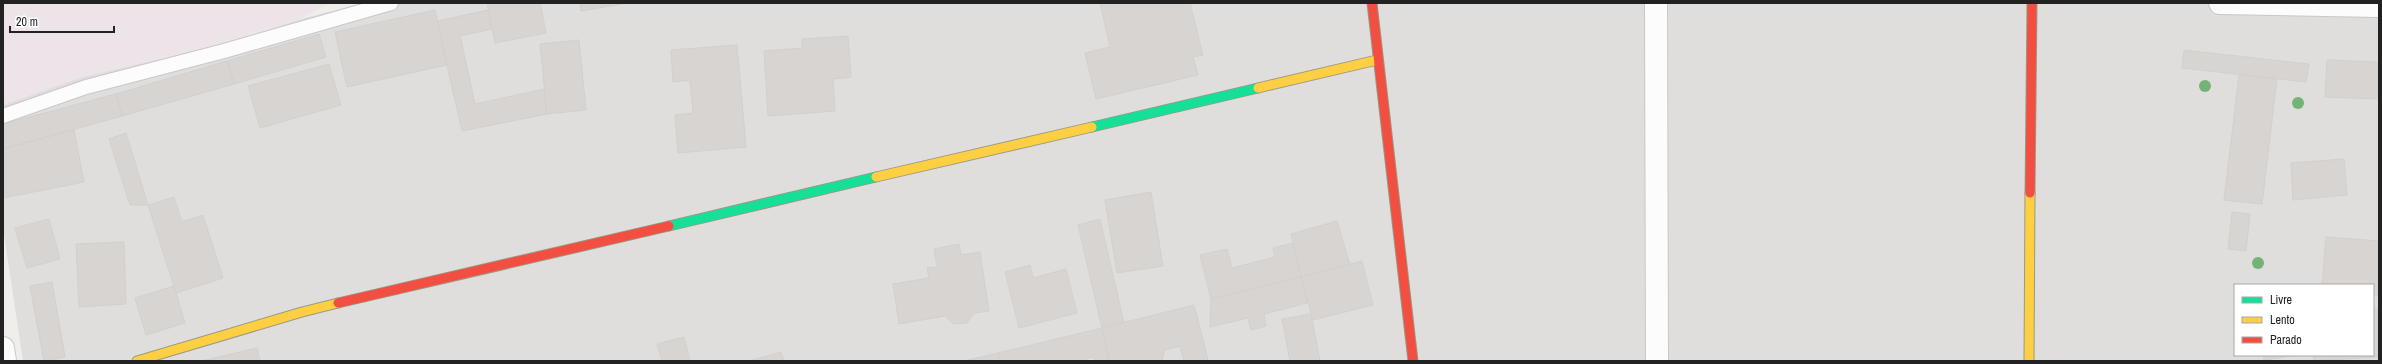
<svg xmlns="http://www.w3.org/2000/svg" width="2382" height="364" viewBox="0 0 2382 364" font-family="'Archivo Narrow',sans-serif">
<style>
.residential{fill:#dfdedc;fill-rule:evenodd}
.industrial{fill:#ede4e9}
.building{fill:#d7d4d2;stroke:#d3d0cc}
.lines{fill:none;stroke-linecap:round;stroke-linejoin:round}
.lane-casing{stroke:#c9c8c7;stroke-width:16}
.street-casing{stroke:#c9c8c7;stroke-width:24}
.fast-casing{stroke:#999a82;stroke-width:11}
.slow-casing{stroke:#999a82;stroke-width:11}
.jam-casing{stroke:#999a82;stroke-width:11}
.lane{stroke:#fdfcfc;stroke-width:14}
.street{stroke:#fdfcfc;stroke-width:22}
.fast{stroke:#16e098;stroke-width:9}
.slow{stroke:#ffcf43;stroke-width:9}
.jam{stroke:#f24e42;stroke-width:9}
.tree{fill:#73b476}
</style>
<rect width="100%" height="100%" fill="#f0eeeb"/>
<path class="residential" d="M363 3H2379V361H23L3 228V96ZM2235 285H2373V355H2235Z"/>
<polygon class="industrial" points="3,3 330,3 298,20 222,45 83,77 3,105"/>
<g class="building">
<polygon points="487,3 540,3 546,33 495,43"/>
<polygon points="580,3 627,3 581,11"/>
<polygon points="1100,3 1190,3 1203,55 1193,57 1198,75 1096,99 1085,53 1110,47"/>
<polygon points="435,10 447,65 347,87 335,32"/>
<polygon points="488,10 492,29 460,36 475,104 544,89 547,114 462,131 437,21"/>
<polygon points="319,34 326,57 234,84 227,61"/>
<polygon points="848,36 851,77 833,79 835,111 768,116 764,51 802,48 802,39"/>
<polygon points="579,40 586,110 547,114 540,44"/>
<polygon points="737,45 746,147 678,153 675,115 693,113 690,80 673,82 671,50"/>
<polygon points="2184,50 2309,64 2306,82 2182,68"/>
<polygon points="2327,60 2379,62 2379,99 2325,97"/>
<polygon points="227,61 234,84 122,116 116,94"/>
<polygon points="329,64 341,105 260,128 248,86"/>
<polygon points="2239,75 2277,79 2262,204 2224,200"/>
<polygon points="116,94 122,116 3,149 3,124"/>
<polygon points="74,130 84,182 3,198 3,149"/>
<polygon points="126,133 148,205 130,205 109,139"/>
<polygon points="2344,159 2347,195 2293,200 2291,163"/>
<polygon points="1151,192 1163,266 1117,273 1105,200"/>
<polygon points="174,197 182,222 203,215 223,278 176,293 148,205"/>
<polygon points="2232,212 2250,214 2246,251 2228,249"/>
<polygon points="49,219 60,259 27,268 15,228"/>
<polygon points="1100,219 1124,323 1102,328 1078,225"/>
<polygon points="1337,221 1350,265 1301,277 1291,234"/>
<polygon points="2326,237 2379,241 2379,296 2373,295 2373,285 2322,285"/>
<polygon points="124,242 126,304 79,307 76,244"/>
<polygon points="1293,243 1301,277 1211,299 1200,255 1227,249 1232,268 1275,257 1273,248"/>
<polygon points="959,244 961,255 980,252 989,311 974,313 967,323 954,324 945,316 899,324 893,284 929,278 927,268 937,267 934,249"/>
<polygon points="1362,261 1373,305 1313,320 1301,277"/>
<polygon points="1030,265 1033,278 1066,269 1077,313 1019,328 1005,272"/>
<polygon points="1301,277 1307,303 1264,314 1266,326 1251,330 1248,318 1210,327 1211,299"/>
<polygon points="52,282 65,357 44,361 30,286"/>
<polygon points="174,286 185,323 146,335 135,298"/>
<polygon points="1194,305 1208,360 1184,361 1180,346 1164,350 1162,361 1109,361 1102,328"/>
<polygon points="2379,308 2379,357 2314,361 2313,355 2373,355 2373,309"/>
<polygon points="1311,314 1320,361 1290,361 1282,319"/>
<polygon points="1102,328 1109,361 1095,361 1094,357 1078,361 1000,361 998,353"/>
<polygon points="684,337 690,361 662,361 657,344"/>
<polygon points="257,348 260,361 201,361"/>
<polygon points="781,352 784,361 749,361"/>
<polygon points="998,353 1000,361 964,361"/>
<polygon points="2263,355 2298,355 2264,360"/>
</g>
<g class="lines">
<defs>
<polyline id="lane" points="3,116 86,87 224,51 391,3"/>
<g id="street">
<polyline points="1656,3 1657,361"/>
<polyline points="2220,3 2379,6"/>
<polyline points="3,348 5,361"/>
</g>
<g id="fast">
<polyline points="1092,127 1258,88"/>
<polyline points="669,226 876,177"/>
</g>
<g id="slow">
<polyline points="1258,88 1377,60"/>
<polyline points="876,177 1092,127"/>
<polyline points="137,361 302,312 338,303"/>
<polyline points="2029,361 2030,193"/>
</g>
<g id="jam">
<polyline points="1372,3 1413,361"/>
<polyline points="2030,193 2032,3"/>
<polyline points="338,303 669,226"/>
</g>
</defs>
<use href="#lane" class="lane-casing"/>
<use href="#street" class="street-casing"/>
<use href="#fast" class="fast-casing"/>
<use href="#slow" class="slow-casing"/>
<use href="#jam" class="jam-casing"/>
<use href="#lane" class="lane"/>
<use href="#street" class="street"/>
<use href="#fast" class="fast"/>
<use href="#slow" class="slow"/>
<use href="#jam" class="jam"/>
</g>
<g class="tree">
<circle cx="2205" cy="86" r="6"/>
<circle cx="2298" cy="103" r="6"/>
<circle cx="2258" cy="263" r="6"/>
</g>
<rect width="2382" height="364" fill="none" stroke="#222222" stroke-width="8"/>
<rect x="2234" y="284" width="140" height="72" fill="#ffffff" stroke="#a7a7a7"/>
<rect x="2242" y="297" width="20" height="6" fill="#16e098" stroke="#a7a7a7"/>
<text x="2270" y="304" font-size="12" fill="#222222">Livre</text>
<rect x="2242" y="317" width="20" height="6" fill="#ffcf43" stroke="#a7a7a7"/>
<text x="2270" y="324" font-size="12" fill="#222222">Lento</text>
<rect x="2242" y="337" width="20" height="6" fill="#f24e42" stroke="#a7a7a7"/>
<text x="2270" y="344" font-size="12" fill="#222222">Parado</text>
<path d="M10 26v6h104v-6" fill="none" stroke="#222222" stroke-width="2"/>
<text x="16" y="26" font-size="12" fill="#222222" stroke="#ffffff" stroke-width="3" paint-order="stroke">20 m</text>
</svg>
